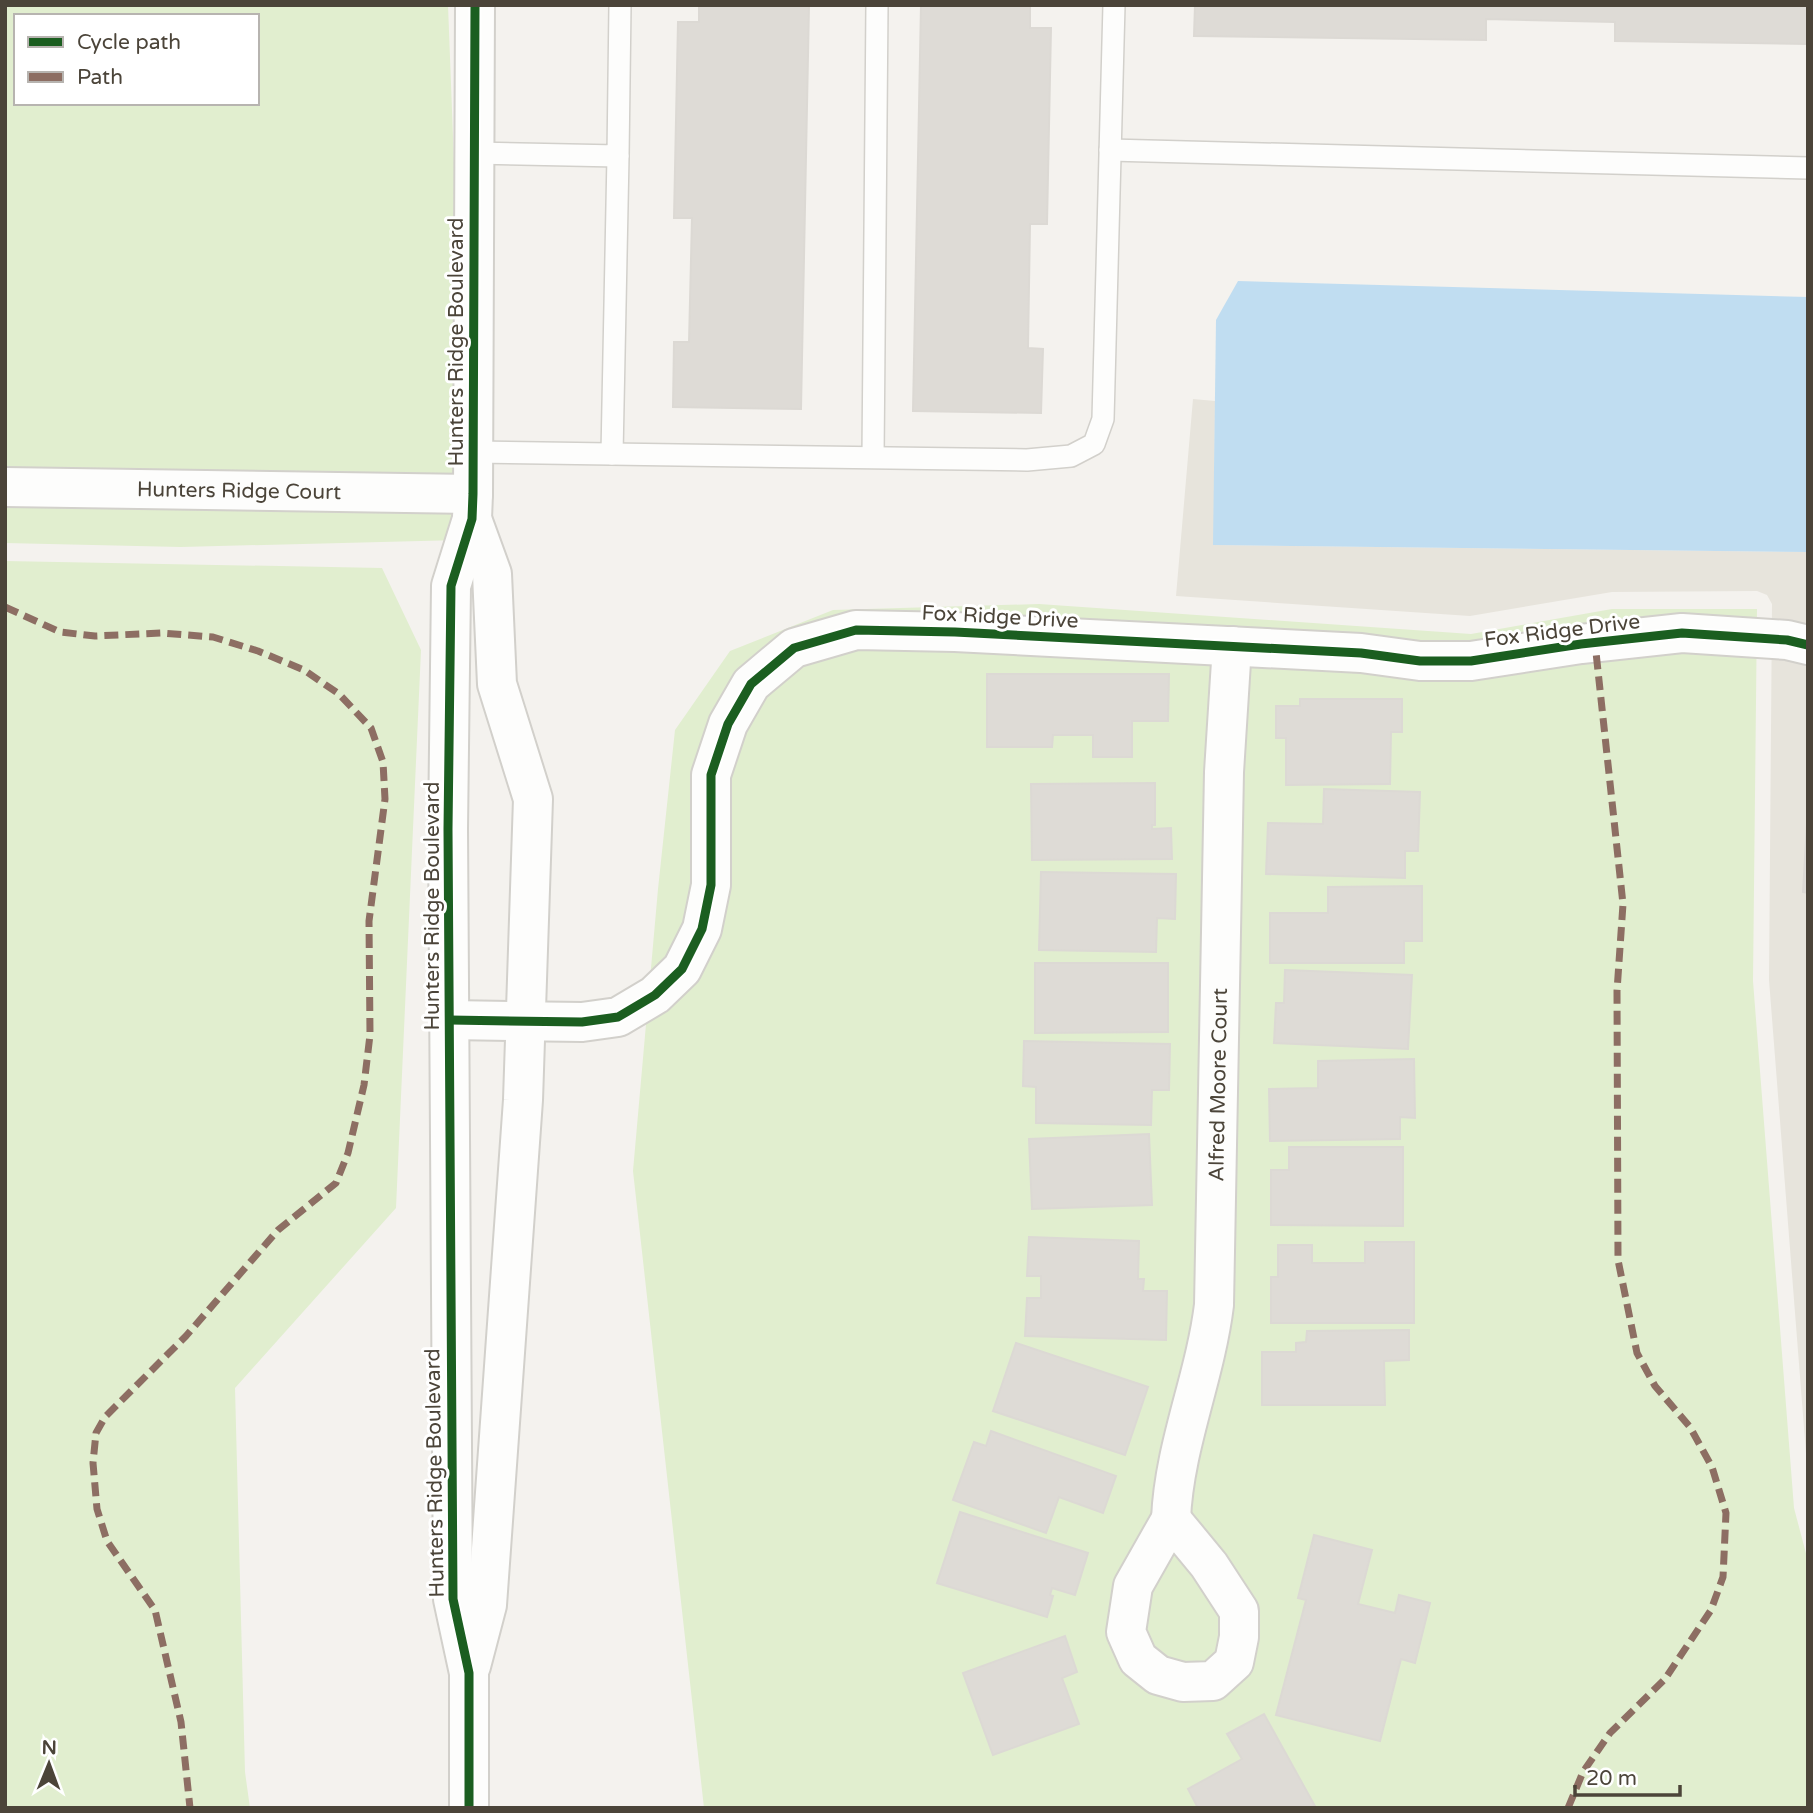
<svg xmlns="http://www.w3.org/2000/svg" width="1813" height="1813" viewBox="0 0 1813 1813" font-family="'Varela Round',sans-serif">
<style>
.residential{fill:#e7e4dc}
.green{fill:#e1eecf;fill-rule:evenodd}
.water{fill:#c0ddf1}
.building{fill:#dedbd6;stroke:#dcd9d4;stroke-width:2}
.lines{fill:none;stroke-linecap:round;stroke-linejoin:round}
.service-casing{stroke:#d2d0cb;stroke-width:24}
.minor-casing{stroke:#d2d0cb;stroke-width:42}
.service{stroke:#fdfdfc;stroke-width:21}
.minor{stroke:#fdfdfc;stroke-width:38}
.quiet{stroke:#8d6e63;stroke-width:7;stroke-dasharray:14 7;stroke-linecap:butt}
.cycleway-casing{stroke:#fff;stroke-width:13}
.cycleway{stroke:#1b5e20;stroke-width:9}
.labels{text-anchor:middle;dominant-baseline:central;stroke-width:6;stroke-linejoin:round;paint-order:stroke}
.street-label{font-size:21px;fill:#4b4439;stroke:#fff}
</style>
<rect width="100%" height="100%" fill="#f4f2ee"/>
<polygon class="residential" points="1193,399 1215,401 1214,545 1808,552 1808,1479 1769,980 1772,604 1767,595 1757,591 1612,592 1470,616 1176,596"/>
<g class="green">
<path d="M5 5H448L464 425 460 540 181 547 5 543ZM16 16H257V103H16Z"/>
<polygon points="5,561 382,568 421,650 396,1208 235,1388 245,1772 250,1808 5,1808"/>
<polygon points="1039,604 1471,634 1612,609 1757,609 1753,981 1794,1508 1808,1561 1808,1808 704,1808 633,1171 658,889 675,730 730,651 833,610"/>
</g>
<polygon class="water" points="1238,281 1808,297 1808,552 1213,545 1216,320"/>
<g class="building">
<polygon points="699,5 809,5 801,409 673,407 674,342 689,342 692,218 674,218 678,22 699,22"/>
<polygon points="921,5 1030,5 1030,28 1051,28 1047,224 1030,224 1028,348 1043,349 1041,413 913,411"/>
<polygon points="1195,5 1808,5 1808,44 1615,41 1615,22 1486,19 1486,40 1194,36"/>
<polygon points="987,674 1169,674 1168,721 1132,721 1132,757 1093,757 1093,735 1053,735 1052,747 987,747"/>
<polygon points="1300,699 1402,699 1402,732 1391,732 1390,784 1286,785 1286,738 1276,738 1276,706 1300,706"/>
<polygon points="1155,783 1155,825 1152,825 1152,829 1171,828 1172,859 1032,860 1031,784"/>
<polygon points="1324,789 1420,792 1418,851 1405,851 1405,878 1266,874 1268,823 1323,824"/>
<polygon points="1807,824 1808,824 1808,893 1803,892"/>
<polygon points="1041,872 1176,874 1175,919 1157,918 1156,952 1039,950"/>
<polygon points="1422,886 1422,941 1404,941 1404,963 1270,963 1270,913 1328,913 1328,887"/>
<polygon points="1035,963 1168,963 1168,1032 1035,1033"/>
<polygon points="1285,970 1412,975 1408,1049 1274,1043 1276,1003 1284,1003"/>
<polygon points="1024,1041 1170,1044 1169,1090 1152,1090 1151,1125 1036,1123 1036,1087 1023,1086"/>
<polygon points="1414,1059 1415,1118 1400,1117 1400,1139 1270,1141 1269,1089 1318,1088 1318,1061"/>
<polygon points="1149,1134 1152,1205 1032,1209 1029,1139"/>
<polygon points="1289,1147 1403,1147 1403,1226 1271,1225 1271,1170 1289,1170"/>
<polygon points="1029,1237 1139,1241 1138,1279 1144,1279 1143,1291 1167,1291 1166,1340 1025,1336 1027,1298 1041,1298 1041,1276 1027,1276"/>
<polygon points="1365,1242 1414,1242 1414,1323 1271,1323 1271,1277 1278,1277 1278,1245 1312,1245 1312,1263 1365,1263"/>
<polygon points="1409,1330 1409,1360 1384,1361 1385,1405 1262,1405 1262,1352 1296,1352 1296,1343 1306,1342 1307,1331"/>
<polygon points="1016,1343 1148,1387 1125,1455 993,1411"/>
<polygon points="991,1431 1116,1476 1103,1513 1059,1497 1046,1533 953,1500 974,1442 986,1446"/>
<polygon points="960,1512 1088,1553 1075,1595 1052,1588 1050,1595 1053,1596 1047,1617 937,1583"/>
<polygon points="1314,1535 1372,1550 1358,1604 1395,1613 1399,1595 1430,1603 1415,1663 1401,1659 1380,1741 1276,1715 1306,1600 1298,1598"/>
<polygon points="1065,1636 1077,1672 1062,1678 1079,1724 993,1755 963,1673"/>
<polygon points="1264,1714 1316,1808 1198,1808 1188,1789 1242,1759 1227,1734"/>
</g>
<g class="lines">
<defs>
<g id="service">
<polyline points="1110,150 1808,168"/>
<polyline points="474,153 618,156 620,5"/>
<polyline points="473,452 1027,460 1071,456 1094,444 1103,419 1114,5"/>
<polyline points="612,454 618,156"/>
<polyline points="873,457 877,5"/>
</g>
<g id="minor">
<path id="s1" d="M5 487 473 494"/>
<polyline points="450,1020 582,1022 618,1017 655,995 682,969 702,929 711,885 711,775 728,724 751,684 794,648 856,630 955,632 1361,653 1420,661 1471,661 1581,644 1682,633 1787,640 1808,645"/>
<path id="s2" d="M1171 1519C1174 1446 1205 1378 1214 1305L1224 772 1232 646"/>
<polygon points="1171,1519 1209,1565 1239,1611 1239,1637 1234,1662 1213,1681 1183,1682 1158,1675 1138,1659 1126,1632 1133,1586"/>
<polyline points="471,1666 487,1605 523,1100 533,799 497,684 492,574 472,519"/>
<polyline points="469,1808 469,1673 453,1599 448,829 451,586 472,519 473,494 475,5"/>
</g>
</defs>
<use href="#service" class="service-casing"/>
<use href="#minor" class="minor-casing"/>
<use href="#service" class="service"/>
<use href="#minor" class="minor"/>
<g class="quiet">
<polyline points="5,607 60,632 95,636 161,633 213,637 258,651 304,670 339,694 371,728 383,762 385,799 369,921 370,1035 364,1085 348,1153 336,1183 278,1230 186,1336 105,1417 96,1433 93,1463 97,1509 107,1541 155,1610 181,1722 190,1808"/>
<polyline points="1568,1808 1583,1772 1610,1733 1665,1679 1711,1610 1723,1577 1726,1513 1712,1467 1690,1427 1655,1386 1637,1353 1618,1260 1617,991 1623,904 1595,643"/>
</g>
<defs>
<g id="cycleway">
<polyline points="450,1020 582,1022 618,1017 655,995 682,969 702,929 711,885 711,775 728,724 751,684 794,648 856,630 955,632 1361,653 1420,661 1471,661 1581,644 1682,633 1787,640 1808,645"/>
<polyline points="469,1808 469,1673 453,1599 448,829 451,586 472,519 473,494 475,5"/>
</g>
</defs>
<use href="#cycleway" class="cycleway-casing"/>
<use href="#cycleway" class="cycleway"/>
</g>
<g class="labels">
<g class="street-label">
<text transform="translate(456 342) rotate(-90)">Hunters Ridge Boulevard</text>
<text stroke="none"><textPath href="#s1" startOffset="234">Hunters Ridge Court</textPath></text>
<text transform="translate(1000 617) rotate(3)">Fox Ridge Drive</text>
<text transform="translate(1562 631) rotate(-7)">Fox Ridge Drive</text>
<text transform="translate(432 906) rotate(-90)">Hunters Ridge Boulevard</text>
<text stroke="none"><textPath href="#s2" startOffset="439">Alfred Moore Court</textPath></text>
<text transform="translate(435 1473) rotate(-91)">Hunters Ridge Boulevard</text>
</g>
</g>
<rect width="1813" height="1813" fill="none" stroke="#4b4439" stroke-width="14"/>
<rect x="14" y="14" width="245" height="91" fill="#ffffff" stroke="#b7b4b0" stroke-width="2"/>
<rect x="28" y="37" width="35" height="10" fill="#1b5e20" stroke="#b7b4b0" stroke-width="2"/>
<text x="77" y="49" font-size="21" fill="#4b4439">Cycle path</text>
<rect x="28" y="72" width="35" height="10" fill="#8d6e63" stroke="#b7b4b0" stroke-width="2"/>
<text x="77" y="84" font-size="21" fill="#4b4439">Path</text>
<g transform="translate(49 1764) rotate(1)" stroke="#ffffff" stroke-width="5" paint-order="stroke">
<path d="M0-5L12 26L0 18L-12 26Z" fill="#4b4439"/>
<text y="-10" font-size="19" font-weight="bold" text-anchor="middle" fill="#4b4439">N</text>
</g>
<path d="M1575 1785v10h105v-10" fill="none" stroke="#4b4439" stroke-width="3.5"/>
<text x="1586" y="1785" font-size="21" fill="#4b4439" stroke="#ffffff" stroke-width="5" paint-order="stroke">20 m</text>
</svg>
